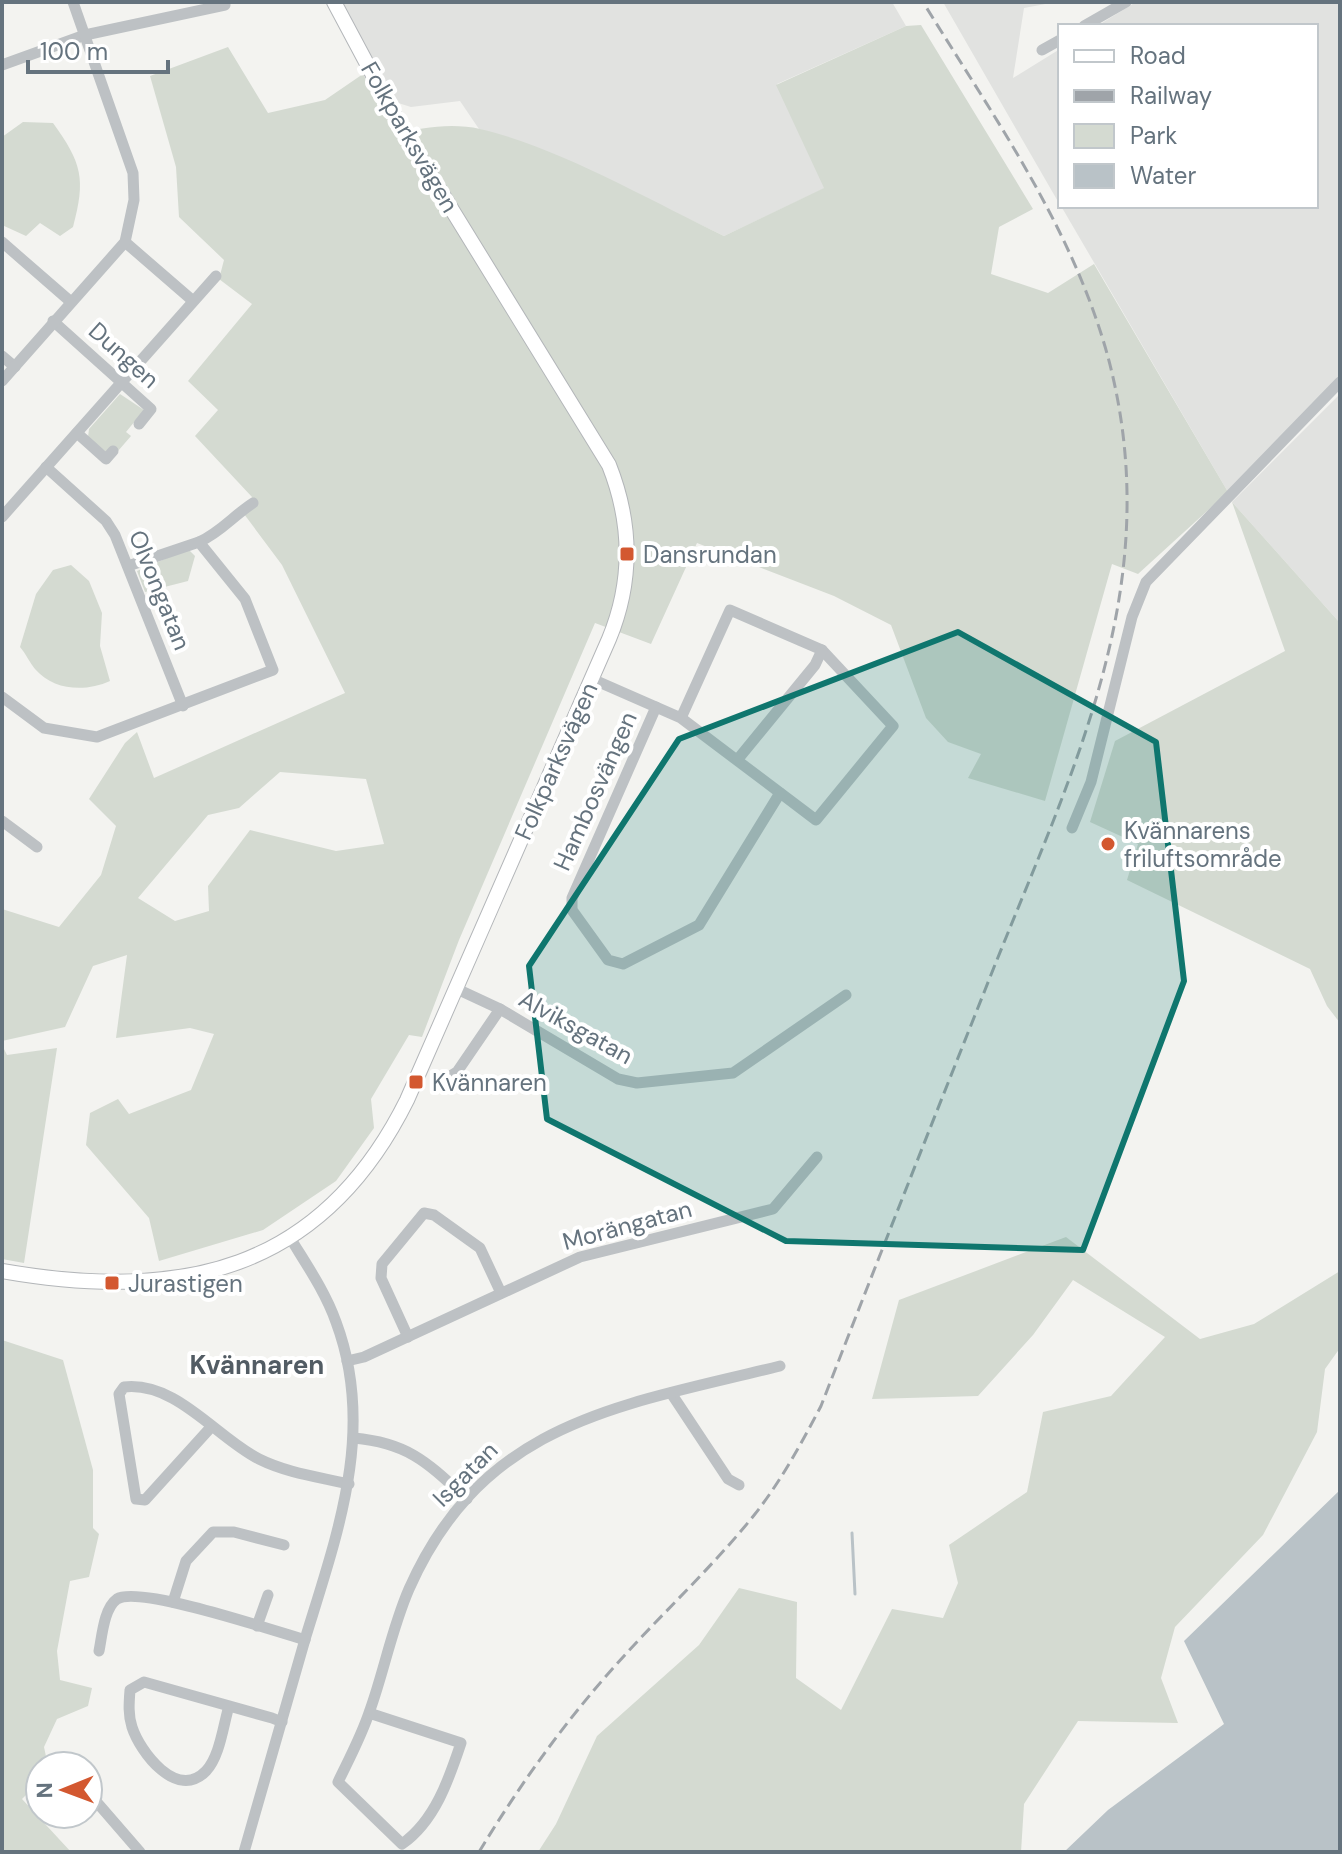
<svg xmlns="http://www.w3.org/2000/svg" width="1342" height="1854" viewBox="0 0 1342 1854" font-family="'DM Sans',sans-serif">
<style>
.built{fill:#e1e2e0}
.green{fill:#d4dad1;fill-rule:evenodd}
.water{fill:#b9c2c7}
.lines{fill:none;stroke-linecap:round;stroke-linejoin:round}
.stream{stroke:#b9c2c7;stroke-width:3}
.major-casing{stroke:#b3b6b9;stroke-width:16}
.minor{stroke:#bdc1c4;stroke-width:11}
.major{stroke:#fff;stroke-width:14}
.rail{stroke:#9fa4a9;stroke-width:3;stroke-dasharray:12 6;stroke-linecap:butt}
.marked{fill:#0f766e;fill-opacity:0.2;stroke:#0f766e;stroke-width:6;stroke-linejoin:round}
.poi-dot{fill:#d35830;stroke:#fff;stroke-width:3}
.labels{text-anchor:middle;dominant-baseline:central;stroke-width:8;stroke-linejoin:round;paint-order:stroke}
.street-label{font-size:24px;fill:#65737e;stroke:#fff}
.poi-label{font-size:24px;fill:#65737e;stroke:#fff;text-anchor:start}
.neighbourhood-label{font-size:26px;font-weight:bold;fill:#525c64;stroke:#fff}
</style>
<rect width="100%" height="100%" fill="#f3f3f0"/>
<g class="built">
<polygon points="342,2 892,2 906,26 777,84 825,188 724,236 570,162 479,129 460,101 411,107 395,102"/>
<polygon points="943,2 1056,2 1024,8 1013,78 1060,49 1060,205"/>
<polygon points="1136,2 1340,2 1340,378 1228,492 1061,206 1316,206 1316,26 1097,26"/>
<polygon points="1340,394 1340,623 1232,502"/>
</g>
<g class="green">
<path d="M921 25 1033 209 999 227 991 274 1048 293 1094 264 1228 492 1138 574 1112 564 1045 801 968 778 981 754 948 742 926 718 891 625 834 596 697 543 651 644 595 623 459 940 422 1037 409 1035 371 1099 374 1128 336 1181 263 1230 159 1261 149 1218 86 1145 90 1113 118 1099 129 1114 191 1090 214 1034 190 1028 116 1038 127 955 93 966 65 1027 2 1041V909L59 927 101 875 116 826 89 799 125 743 137 732 154 778 345 693 282 565 244 514 252 497 195 436 218 410 188 381 252 304 219 279 224 260 179 217 176 167 150 76 228 47 268 113 325 100 363 74 395 135C421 127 453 123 480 129 558 147 651 201 724 236L824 188 776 85 906 26ZM280 772 366 779 384 844 336 851 250 830 208 886 209 911 175 921 138 898 208 815 239 808Z"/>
<path d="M23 122 53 123C82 163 86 179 73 227L60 236 40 223 26 236 2 225V137Z"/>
<polygon points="120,394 144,410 126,432 131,436 118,451 106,452 88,437 89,429"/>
<polygon points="1232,502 1340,623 1340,1023 1327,1006 1310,969 1127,880 1138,844 1090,822 1115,741 1285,651"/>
<polygon points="188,549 195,556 188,581 145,592 137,571"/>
<path d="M71 565 89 581 102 613 100 646 110 681C86 692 54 691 35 669 30 663 26 654 20 647L36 594 53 570Z"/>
<polygon points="2,1045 7,1055 57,1048 24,1263 2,1259"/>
<polygon points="1066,1237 1200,1339 1254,1324 1340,1271 1340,1348 1325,1369 1317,1432 1263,1535 1175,1627 1161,1678 1178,1723 1078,1721 1024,1804 1021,1852 538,1852 556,1824 597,1736 699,1645 739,1588 797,1602 796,1678 841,1710 892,1609 943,1618 958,1583 949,1545 1027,1492 1043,1412 1111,1396 1165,1337 1073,1280 1033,1335 978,1396 872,1399 899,1300"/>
<polygon points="2,1340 63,1360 93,1470 93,1528 99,1534 89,1577 70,1581 57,1651 60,1680 92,1688 88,1706 57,1719 44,1747 48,1766 40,1766 40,1781 22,1799 71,1852 2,1852"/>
</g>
<polygon class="water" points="1340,1490 1340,1852 1064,1852 1108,1810 1224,1724 1184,1641"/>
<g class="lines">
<polyline class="stream" points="852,1533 855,1594"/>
<defs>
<path id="major" d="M2 1271C180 1302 321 1273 407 1100L609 639C633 581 632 523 609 465L398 122 334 2"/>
</defs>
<use href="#major" class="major-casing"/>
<g class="minor">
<polyline points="1084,26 1126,2"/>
<polyline points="1042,50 1060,40"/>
<polyline points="2,65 85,35 225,5"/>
<polyline points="2,242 71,302"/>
<polyline points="125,242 192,300"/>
<polyline points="53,321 151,409 139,424"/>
<polyline points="2,356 15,367"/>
<polyline points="2,381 125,242 134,200 133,173 73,2"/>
<polyline points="77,433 106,459 113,451"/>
<polyline points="46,467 106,521 115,535 183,706"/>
<polyline points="2,517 216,276"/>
<path d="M199 542C221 532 233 516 253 503"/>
<polyline points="592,679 681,718 730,610 822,650 893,726 816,820 681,718"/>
<polyline points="2,697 44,728 97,737 273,670 245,599 199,542 128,566"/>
<polyline points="656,707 572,898 572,910 608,960 623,964 699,925 780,793"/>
<polyline points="738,759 815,665 822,650"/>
<polyline points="2,821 37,847"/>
<polyline points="1072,828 1091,782 1132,617 1146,582 1340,382"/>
<polyline points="457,989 500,1009 618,1079 637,1083 733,1073 846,995"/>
<polyline points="444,1080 457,1072 500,1009"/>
<polyline points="408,1337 381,1278 382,1264 424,1213 434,1215 480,1248 501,1293"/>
<polyline points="347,1361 364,1357 580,1257 773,1209 817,1157"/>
<polyline points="671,1393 728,1479 739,1485"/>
<path d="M212 1426 145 1500 136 1499 119 1394 124 1387C176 1381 217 1438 259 1459 287 1473 319 1477 349 1484"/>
<path d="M354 1438C409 1443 428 1463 467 1499"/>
<polyline points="173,1602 186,1561 213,1532 234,1532 284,1545"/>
<polyline points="257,1626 268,1595"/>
<path d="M99 1651C102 1636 104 1608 117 1599 139 1585 275 1631 305 1640"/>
<path d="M229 1706C223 1726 220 1756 206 1771 177 1801 140 1752 132 1727 128 1715 129 1703 130 1690L144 1682 272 1718 282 1722"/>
<path d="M369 1713 461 1743C449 1779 435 1821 402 1844L338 1782C349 1759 362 1735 370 1710 384 1671 392 1628 409 1589 484 1420 620 1406 780 1366"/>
<polyline points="88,1792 140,1852"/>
<path d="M244 1852C265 1780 285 1708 306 1636 338 1532 376 1429 336 1322 325 1291 306 1264 289 1236"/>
</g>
<use href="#major" class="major"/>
<path class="rail" d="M479 1852C519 1786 563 1724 615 1666 660 1615 712 1568 755 1514 781 1481 801 1444 821 1406 875 1267 930 1128 985 990 1068 778 1170 590 1108 357 1072 226 993 116 923 2"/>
</g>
<path class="marked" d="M958 632 1156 742 1184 981 1083 1250 786 1241 547 1119 529 966 679 739Z"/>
<g class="poi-dot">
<rect x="619" y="546" width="16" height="16" rx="4"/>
<circle cx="1108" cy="844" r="8"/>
<rect x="408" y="1074" width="16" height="16" rx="4"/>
<rect x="104" y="1275" width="16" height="16" rx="4"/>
</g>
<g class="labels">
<g class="street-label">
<text transform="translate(410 137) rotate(60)">Folkparksvägen</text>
<text transform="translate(124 355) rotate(42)">Dungen</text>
<text transform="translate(160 590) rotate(68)">Olvongatan</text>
<text transform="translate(556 761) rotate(-66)">Folkparksvägen</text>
<text transform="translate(595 791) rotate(-66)">Hambosvängen</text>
<text transform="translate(576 1027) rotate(29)">Alviksgatan</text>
<text transform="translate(627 1225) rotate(-15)">Morängatan</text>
<text transform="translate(465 1474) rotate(-45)">Isgatan</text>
</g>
<g class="poi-label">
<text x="643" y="554">Dansrundan</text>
<text x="1124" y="830">Kvännarens<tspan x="1124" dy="28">friluftsområde</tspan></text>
<text x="432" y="1082">Kvännaren</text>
<text x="128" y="1283">Jurastigen</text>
</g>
<g class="neighbourhood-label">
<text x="257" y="1365">Kvännaren</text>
</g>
</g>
<rect width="1342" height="1854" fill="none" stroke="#65737e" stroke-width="8"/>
<rect x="1058" y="24" width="260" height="184" fill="#ffffff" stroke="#c1c7cb" stroke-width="2"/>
<rect x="1074" y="50" width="40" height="12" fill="#ffffff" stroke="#c1c7cb" stroke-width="2"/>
<text x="1130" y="64" font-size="24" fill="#65737e">Road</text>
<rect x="1074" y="90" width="40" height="12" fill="#9fa4a9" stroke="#c1c7cb" stroke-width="2"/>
<text x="1130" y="104" font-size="24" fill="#65737e">Railway</text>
<rect x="1074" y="124" width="40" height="24" fill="#d4dad1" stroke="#c1c7cb" stroke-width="2"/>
<text x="1130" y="144" font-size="24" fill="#65737e">Park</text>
<rect x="1074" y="164" width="40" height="24" fill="#b9c2c7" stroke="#c1c7cb" stroke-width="2"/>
<text x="1130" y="184" font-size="24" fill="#65737e">Water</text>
<g transform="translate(64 1790) rotate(269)"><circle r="38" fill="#ffffff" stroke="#c1c7cb" stroke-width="2"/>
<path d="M0-6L14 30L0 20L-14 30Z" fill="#d35830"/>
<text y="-12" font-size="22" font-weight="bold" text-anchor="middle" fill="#65737e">N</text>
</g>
<path d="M28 60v12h140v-12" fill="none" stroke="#65737e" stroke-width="4"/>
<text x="40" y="60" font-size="24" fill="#65737e" stroke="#ffffff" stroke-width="6" paint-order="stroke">100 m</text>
</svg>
